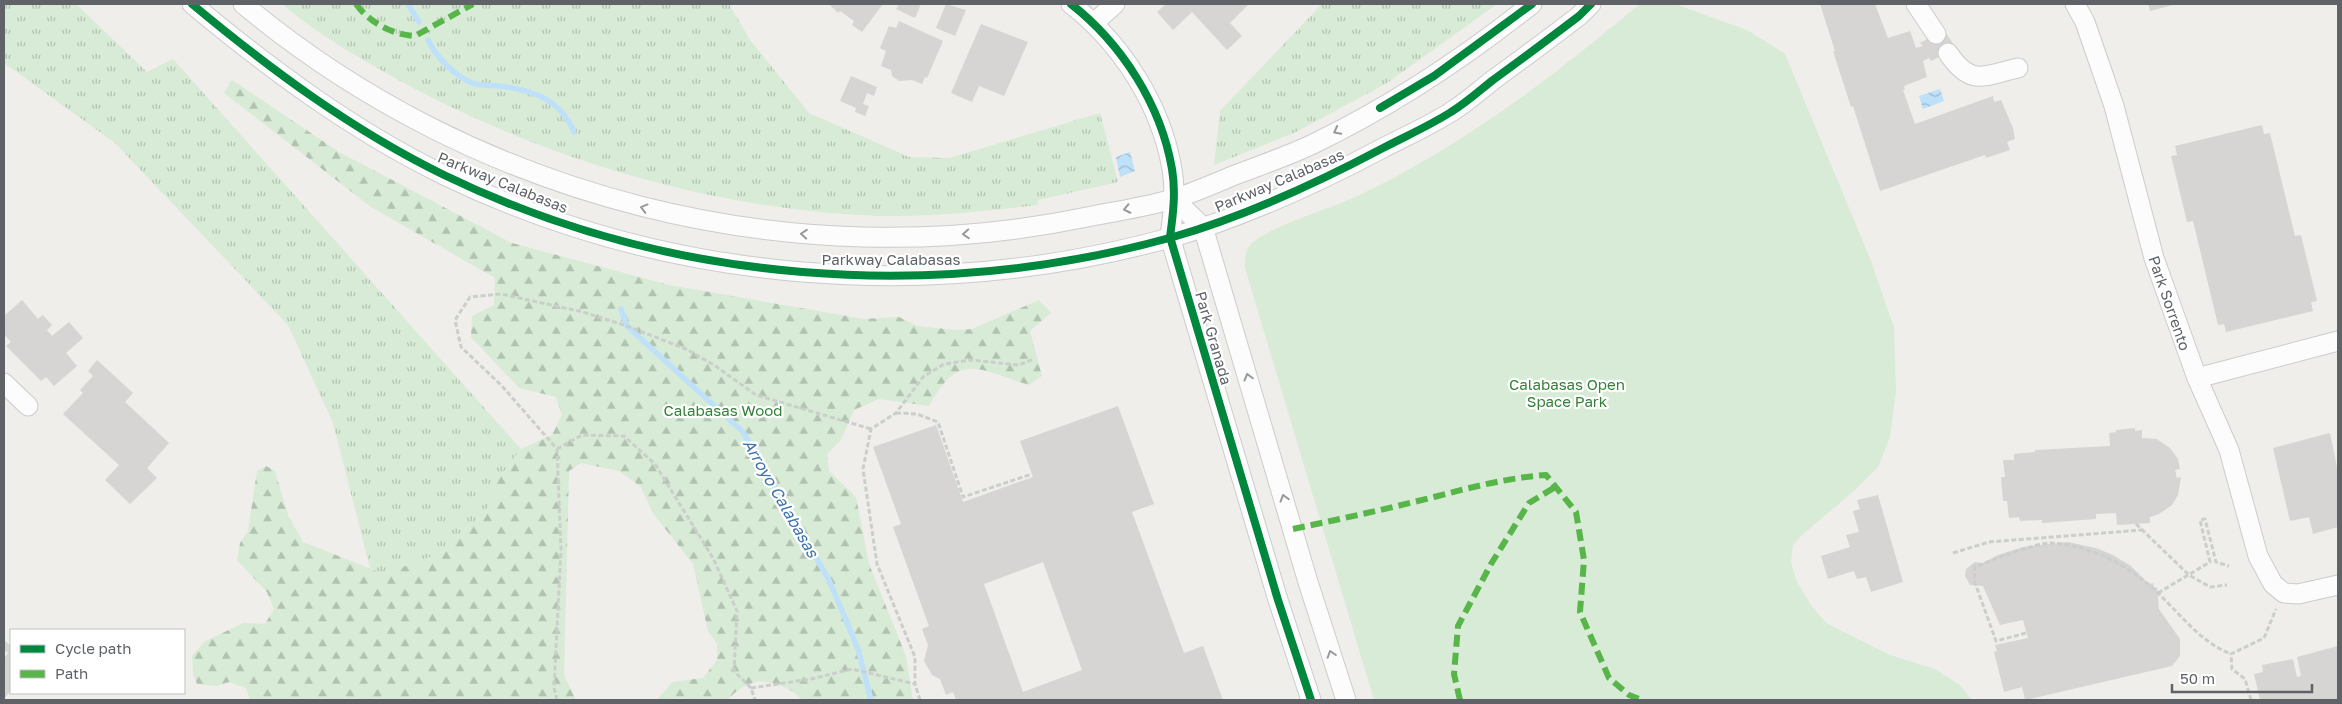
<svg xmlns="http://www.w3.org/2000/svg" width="2342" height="704" viewBox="0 0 2342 704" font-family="'Golos Text',sans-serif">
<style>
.grass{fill:url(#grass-tufts)}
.forest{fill:url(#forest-firs)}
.park{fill:#d8ebd6}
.water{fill:url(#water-waves)}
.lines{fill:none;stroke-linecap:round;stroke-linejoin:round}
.stream{stroke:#bfe0f9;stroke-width:5.5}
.building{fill:#d6d5d3;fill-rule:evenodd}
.minor-casing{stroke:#cbcccc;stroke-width:21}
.path{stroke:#cacfcc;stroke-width:3;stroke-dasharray:5 2.5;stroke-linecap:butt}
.minor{stroke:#fdfcfc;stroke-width:19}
.quiet{stroke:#58b549;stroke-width:6;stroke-dasharray:12 6;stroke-linecap:butt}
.cycleway-casing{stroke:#fff;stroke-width:11}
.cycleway{stroke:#00873e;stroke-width:8}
.oneway{stroke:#96999c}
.labels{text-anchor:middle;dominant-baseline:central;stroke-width:4.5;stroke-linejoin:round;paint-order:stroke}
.street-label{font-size:15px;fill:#5f6368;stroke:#fff}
.park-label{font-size:15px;fill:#348238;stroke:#fff}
.water-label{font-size:16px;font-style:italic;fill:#4174aa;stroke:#fff}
</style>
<defs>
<pattern id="grass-tufts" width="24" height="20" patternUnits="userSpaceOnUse" patternTransform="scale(1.25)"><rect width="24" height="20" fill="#d8ebd6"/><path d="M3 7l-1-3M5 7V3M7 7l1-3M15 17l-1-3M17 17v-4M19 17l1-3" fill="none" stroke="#b2c2b1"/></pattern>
<pattern id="forest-firs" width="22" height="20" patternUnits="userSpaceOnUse" patternTransform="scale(1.25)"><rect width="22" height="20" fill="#d8ebd6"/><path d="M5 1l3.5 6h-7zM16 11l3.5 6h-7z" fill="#b2c2b1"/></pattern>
<pattern id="water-waves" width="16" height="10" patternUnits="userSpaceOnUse" patternTransform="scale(1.25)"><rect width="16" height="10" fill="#bfe0f9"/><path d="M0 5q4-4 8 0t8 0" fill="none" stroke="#9eb9cd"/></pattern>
</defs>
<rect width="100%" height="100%" fill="#efeeea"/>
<g class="grass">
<polygon points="4,4 76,4 147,72 173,59 521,449 497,481 485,516 461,532 449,550 384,574 370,568 333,423 288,325 115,143 4,63"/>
<path d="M282 4H729L750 40 809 113 909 157 949 158 1100 113 1118 182 1038 200V205C986 211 934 217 881 216 724 211 560 164 421 92 376 68 320 37 282 4Z"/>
<polygon points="1322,4 1497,4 1387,83 1296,132 1214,165 1220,111"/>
</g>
<path class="forest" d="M232 80 339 152 512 243 669 285 864 319 899 317 917 326 956 330 972 329 1039 300 1051 313 1030 331 1042 376 1029 385C978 370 960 350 929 406L879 399 854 410 841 440 827 454 829 471 856 497 869 564 906 656 913 700H802C795 690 770 679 757 682 745 684 735 691 728 700H657L672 682 703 678 717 660V644L708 631 693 564 652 512 641 487 619 471 581 463 569 471 564 675 576 700H250L246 688 229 682 216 686 197 684 193 674 192 656 204 642 243 623 265 624 274 609 267 592 237 560 240 543 248 531 257 471 266 466 275 471 288 515 303 542 384 574 449 550 461 532 485 516 497 481 521 449 552 435 562 415 556 397 519 388 471 337 472 316 494 305 495 278 371 207 224 93Z"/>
<path class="park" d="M1640 4H1675L1747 30 1785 54 1871 261 1894 328 1896 392 1890 437 1878 467 1856 489 1803 534 1793 545 1791 562 1796 580 1811 605 1826 623 1890 655 1935 669 1960 685 1972 700H1374L1245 268C1245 263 1245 255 1247 250 1255 230 1330 209 1351 199 1459 149 1550 79 1640 4Z"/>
<g class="water">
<polygon points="1940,89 1944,101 1923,109 1919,96"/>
<polygon points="1130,152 1135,171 1120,177 1116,157"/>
</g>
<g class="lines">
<g class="stream">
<polyline points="408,4 419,22"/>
<path d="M428 40C436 57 455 76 472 83 480 86 491 85 499 86 533 90 560 99 574 132"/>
<polyline points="621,309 627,326 743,432 829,580 858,649 871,700"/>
</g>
</g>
<g class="building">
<polygon points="829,4 883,4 862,32 852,25 854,21 840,11 838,13"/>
<polygon points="899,4 921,4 915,18 896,9"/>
<polygon points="946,4 966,10 955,36 936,28"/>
<polygon points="1166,4 1249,4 1230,23 1242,36 1227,50 1192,12 1173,30 1157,12"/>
<polygon points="1820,4 1875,4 1888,38 1910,31 1916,48 1923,46 1920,43 1936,34 1942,27 1954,45 1948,53 1931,61 1929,58 1923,61 1927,77 1904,86 1905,89 1903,90 1915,124 1993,96 1994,102 2001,100 2013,128 2015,139 2007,142 2010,150 1986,158 1985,155 1880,191 1853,106 1851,107 1833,51 1835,51"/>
<polygon points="2148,4 2177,4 2150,11"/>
<polygon points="899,21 943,41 927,78 925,77 922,84 912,80 899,81 892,76 891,70 881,66 886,51 880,48 889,26 896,28"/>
<polygon points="981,24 1028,42 1004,96 979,86 972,102 951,93"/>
<polygon points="851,76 877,87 874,96 867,93 863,104 869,106 865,116 855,112 856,108 840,101"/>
<polygon points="2262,125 2264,134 2270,133 2295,236 2301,235 2317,301 2311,302 2313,311 2226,332 2224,324 2218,325 2193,221 2187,222 2171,156 2177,155 2175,146"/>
<polygon points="22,300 38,319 43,315 52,325 47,330 52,336 69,322 83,338 66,353 77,366 54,386 46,377 41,381 6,346 11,342 4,334 4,316"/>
<polygon points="97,360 133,393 125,402 169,443 147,468 157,478 130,504 105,480 119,465 63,414 83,393 80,390 93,376 88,371"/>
<path d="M1118 406 1154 504 1132 512 1184 653 1203 646 1223 700H956L953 692 946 695 940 679 932 675 924 661 928 645 922 629 929 626 893 527 901 524 873 447 936 425 963 502 1033 477 1020 441ZM1043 562 1082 670 1023 692 984 584Z"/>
<polygon points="2135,428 2135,431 2142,430 2142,438 2157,439 2170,448 2178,459 2180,469 2175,470 2177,478 2181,477 2178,495 2172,505 2159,514 2150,517 2150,523 2117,525 2116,513 2096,514 2096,519 2042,523 2042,520 2020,521 2019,517 2009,518 2007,501 2003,501 2001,477 2005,477 2003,460 2014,460 2014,454 2035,452 2035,450 2110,446 2109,433 2116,432 2116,430"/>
<polygon points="2330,433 2338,472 2338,527 2313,534 2309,517 2290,521 2273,448"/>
<polygon points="1878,495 1903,582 1871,592 1866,577 1857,579 1854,571 1828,579 1821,556 1850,547 1846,535 1859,532 1853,511 1860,509 1857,500"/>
<polygon points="2068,542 2096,548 2113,555 2131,566 2149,584 2153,583 2154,588 2157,587 2159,609 2180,639 2180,656 2172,666 2025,700 2022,687 2004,692 1994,652 1997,651 1995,645 2028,638 2023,620 2000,625 1983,586 1970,585 1965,576 1966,569 1975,562 1983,563 1998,555 2023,547"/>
<polygon points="4,640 11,646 11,690 4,699 4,658 8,653 4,650"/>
<polygon points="2338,646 2338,700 2260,700 2254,674 2263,672 2262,665 2293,659 2297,677 2301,676 2297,657"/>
</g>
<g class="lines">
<defs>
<g id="minor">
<path d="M192 4C270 69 352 130 444 175 669 284 932 304 1173 237 1246 216 1317 183 1383 148 1406 136 1429 126 1451 112 1466 103 1479 91 1493 80 1522 59 1550 38 1579 16L1591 4"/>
<path d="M243 4C474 197 791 279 1087 217 1116 211 1148 207 1176 198 1196 192 1215 183 1235 175 1261 165 1288 156 1313 144 1392 106 1464 58 1532 4"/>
<path d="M1071 4C1122 44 1161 105 1172 169 1176 192 1173 215 1170 237L1278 600 1311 700"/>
<polyline points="1916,4 1936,34"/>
<polyline points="2075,4 2085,22 2114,106 2154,258 2197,378 2229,450 2258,556 2273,584 2284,593 2298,594 2338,585"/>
<polyline points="1095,22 1115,4"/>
<path d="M1948 53C1971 87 1983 76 2018 68"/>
<polyline points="1174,199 1203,227 1308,582 1346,700"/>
<polyline points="2197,378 2338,341"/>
<polyline points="4,383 28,406"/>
</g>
</defs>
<use href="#minor" class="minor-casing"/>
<g class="path">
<polyline points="896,413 917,414 938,422 963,497 1032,474"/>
<polyline points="557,449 582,435 624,436 655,464 713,558 737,611 734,671 751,688 755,700"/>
<polyline points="2136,524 2189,575 2210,587 2227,585"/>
<polyline points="1953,553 1989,542 2142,530"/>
<polyline points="2158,593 2210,562 2200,520 2205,519 2216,562 2229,566"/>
<path d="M2026 633 1996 641 1974 580 1975 567C1992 560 2035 543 2051 543 2094 545 2135 569 2164 599 2185 620 2203 643 2231 654"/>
<polyline points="751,688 811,679 852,669 915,684"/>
<polyline points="557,700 554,688 561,550 557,449 502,386 461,347 455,320 470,297 501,294 583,312 627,326 686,349 714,365 756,395 871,429"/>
<polyline points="920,700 915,684 915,657 877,564 863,469 871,429 896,413 923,377 944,364 970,360 1019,365 1034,359"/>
<polyline points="2251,700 2245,679 2232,669 2231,654 2264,638 2276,609"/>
</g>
<use href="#minor" class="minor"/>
<g class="quiet">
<path d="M356 4C369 22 392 35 415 36L473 4"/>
<path d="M1293 529C1340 519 1387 509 1434 497 1472 487 1507 478 1546 475L1576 512 1584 560 1580 612 1609 678 1629 695 1642 700"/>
<polyline points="1460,700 1454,674 1458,626 1491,564 1529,503 1557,486"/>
</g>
<defs>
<g id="cycleway">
<path d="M192 4C270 69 352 130 444 175 669 284 932 304 1173 237 1246 216 1317 183 1383 148 1406 136 1429 126 1451 112 1466 103 1479 91 1493 80 1522 59 1550 38 1579 16L1591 4"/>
<path d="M1071 4C1122 44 1161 105 1172 169 1176 192 1173 215 1170 237L1278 600 1311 700"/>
<polyline points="1380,108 1434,76 1532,4"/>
</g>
</defs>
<use href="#cycleway" class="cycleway-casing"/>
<use href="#cycleway" class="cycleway"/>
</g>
<defs><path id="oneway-chevron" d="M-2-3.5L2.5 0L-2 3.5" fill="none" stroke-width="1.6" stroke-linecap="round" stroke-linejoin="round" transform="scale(1.25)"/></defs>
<g class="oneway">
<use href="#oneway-chevron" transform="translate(1337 131) rotate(152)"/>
<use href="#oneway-chevron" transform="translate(644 208) rotate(-165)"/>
<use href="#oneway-chevron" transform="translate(1127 209) rotate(168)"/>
<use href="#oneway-chevron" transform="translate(804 234) rotate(-176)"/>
<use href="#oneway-chevron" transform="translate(966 234) rotate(176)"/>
<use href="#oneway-chevron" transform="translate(1248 377) rotate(-106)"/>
<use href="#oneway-chevron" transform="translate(1284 498) rotate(-106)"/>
<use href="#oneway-chevron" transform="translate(1331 654) rotate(-108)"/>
</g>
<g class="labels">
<g class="street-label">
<text transform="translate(1279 180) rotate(-23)">Parkway Calabasas</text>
<text transform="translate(503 182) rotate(22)">Parkway Calabasas</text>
<text x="891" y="259">Parkway Calabasas</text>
<text transform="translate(2170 303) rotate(71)">Park Sorrento</text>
<text transform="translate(1214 338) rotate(74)">Park Granada</text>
</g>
<g class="park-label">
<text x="1567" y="384">Calabasas Open<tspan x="1567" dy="17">Space Park</tspan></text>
<text x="723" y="410">Calabasas Wood</text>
</g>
<g class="water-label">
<text transform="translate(781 498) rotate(60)">Arroyo Calabasas</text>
</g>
</g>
<rect width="2342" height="704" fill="none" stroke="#5f6368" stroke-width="10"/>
<rect x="10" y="629" width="175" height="65" fill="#ffffff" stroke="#bfc1c3"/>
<rect x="20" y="645" width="25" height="8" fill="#00873e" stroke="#bfc1c3"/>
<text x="55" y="654" font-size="15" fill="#5f6368">Cycle path</text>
<rect x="20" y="670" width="25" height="8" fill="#58b549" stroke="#bfc1c3"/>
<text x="55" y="679" font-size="15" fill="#5f6368">Path</text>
<path d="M2172 684v8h140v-8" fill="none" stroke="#5f6368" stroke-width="2.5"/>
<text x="2180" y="684" font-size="15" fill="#5f6368" stroke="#ffffff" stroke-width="4" paint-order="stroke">50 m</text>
</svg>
